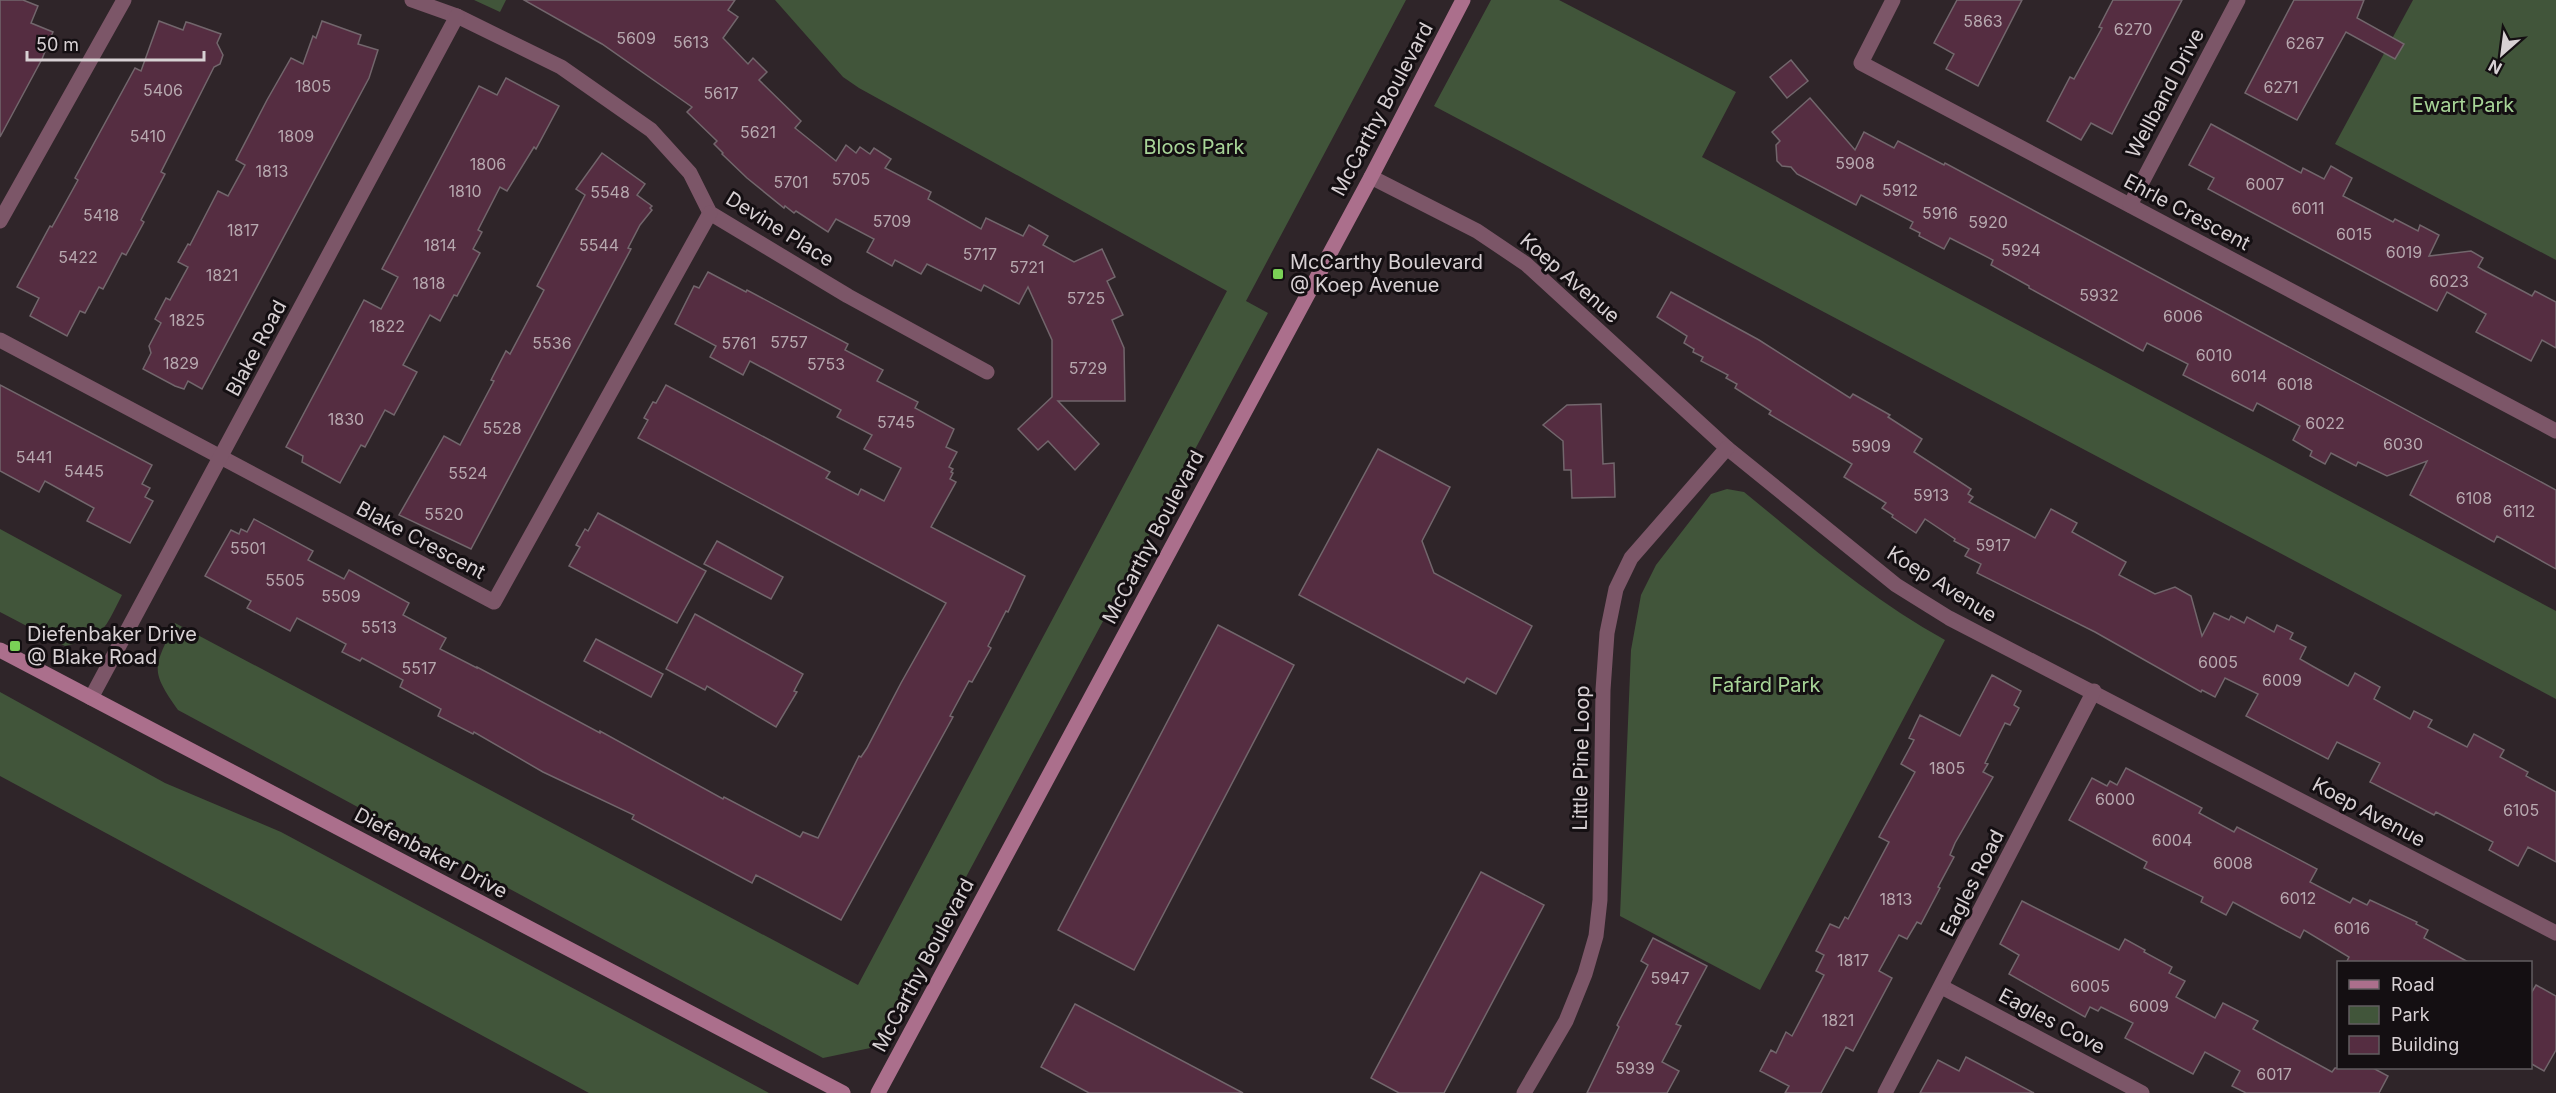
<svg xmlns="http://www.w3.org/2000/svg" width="2556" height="1093" viewBox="0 0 2556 1093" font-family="Inter,sans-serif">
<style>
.green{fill:#41553a}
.building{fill:#552d41;stroke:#72666c;stroke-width:1.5}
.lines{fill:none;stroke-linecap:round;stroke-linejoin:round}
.street{stroke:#7c5668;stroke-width:15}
.secondary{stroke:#ab6f8c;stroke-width:15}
.poi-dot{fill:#7ad156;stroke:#140f12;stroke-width:2}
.labels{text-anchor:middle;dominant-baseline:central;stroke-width:6;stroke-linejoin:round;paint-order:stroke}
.number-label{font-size:16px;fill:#b7a8af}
.street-label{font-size:20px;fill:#d8d1d4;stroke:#140f12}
.park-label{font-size:20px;fill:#a8d598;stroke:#140f12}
.poi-label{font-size:20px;fill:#d8d1d4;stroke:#140f12;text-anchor:start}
</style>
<rect width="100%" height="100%" fill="#2f2529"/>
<g class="green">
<polygon points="474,0 506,0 500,12"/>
<path d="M775 0H1406L1246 301 1268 313 875 1047 823 1058 178 710C148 668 155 667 175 623L858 985 1227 291 859 88 843 77Z"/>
<polygon points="1491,0 1559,0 1736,92 1702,157 2556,611 2556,699 1434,106"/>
<polygon points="2413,0 2556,0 2556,260 2335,144"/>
<path d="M1727 489 1744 492C1809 545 1871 599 1945 640L1760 990 1620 916 1631 650 1641 595 1656 565 1711 494Z"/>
<path d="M0 529 122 595C104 630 105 636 65 646L0 612Z"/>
<polygon points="0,692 165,783 281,832 769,1093 589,1093 0,776"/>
</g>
<g class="building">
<polygon points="0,0 23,0 38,6 31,23 53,32 42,59 0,137"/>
<polygon points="524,0 735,0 728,10 738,17 723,38 748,64 753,58 767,72 759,80 801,121 795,128 836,161 846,145 856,153 860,147 870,154 874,148 891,159 885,168 931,192 928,199 981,229 986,218 1023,236 1029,225 1048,236 1043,245 1074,262 1102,249 1115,277 1107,281 1123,315 1112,320 1124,348 1125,401 1058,401 1099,444 1075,470 1048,441 1038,450 1018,429 1052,397 1052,340 1028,287 1019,304 984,285 981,291 927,264 921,274 895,260 892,266 867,252 874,239 836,219 828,232 796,211 794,213 785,206 784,208 747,178 722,154 723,153 714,144 717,141 687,112 692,107 602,44"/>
<polygon points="1957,0 2022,0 1978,86 1946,69 1954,54 1934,43"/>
<polygon points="2113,0 2182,0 2112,134 2091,123 2081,140 2047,121 2070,77 2074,79 2102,28 2099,27"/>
<polygon points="2294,0 2364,0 2357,18 2404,44 2395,59 2346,32 2297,120 2245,93"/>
<polygon points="159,21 183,30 186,22 190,23 221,34 217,43 223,55 220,64 214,67 161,172 165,174 141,220 144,222 126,255 122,253 103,289 99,287 85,313 80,311 67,336 30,316 39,298 17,287 50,226 52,227 78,180 75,178 135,68 141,71"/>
<polygon points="322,21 361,35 358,44 378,50 369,78 202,389 188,381 184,389 175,386 143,369 151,353 149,346 161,323 155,319 166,298 170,300 188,267 178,262 188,244 190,245 218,191 228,196 245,165 236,160 267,100 291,58 303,64 313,36 316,38"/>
<polygon points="1791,60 1808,81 1787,98 1770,77"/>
<polygon points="506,78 559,106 536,149 534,147 507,191 500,187 478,230 482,232 473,249 480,253 457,296 454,295 440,321 430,315 403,365 417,372 394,415 385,410 365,447 361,445 340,483 302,462 303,456 286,447 364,300 381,309 398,277 382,269 479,86 497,95"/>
<polygon points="1810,98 1855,150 1864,132 1894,148 1898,141 1944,165 1945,163 2556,490 2556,569 2497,536 2494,542 2410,495 2427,461 2387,476 2358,462 2356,466 2331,453 2325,464 2310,456 2312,451 2293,440 2300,426 2257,403 2253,411 2183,375 2188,364 2147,343 2143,351 2029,288 2029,286 1991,265 1993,260 1950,238 1944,249 1919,236 1920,233 1910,228 1913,222 1861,195 1856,205 1797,174 1791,167 1782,166 1777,161 1776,145 1780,141 1772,132"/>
<polygon points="2211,124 2301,173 2303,168 2324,179 2331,166 2352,178 2343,196 2393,222 2395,219 2418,231 2420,225 2439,235 2429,256 2471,251 2483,258 2478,267 2483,270 2532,296 2535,291 2556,302 2556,348 2542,340 2531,361 2476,332 2486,314 2447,292 2437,311 2208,189 2214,178 2189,165"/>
<polygon points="602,153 645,184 637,195 652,206 650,208 652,210 640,225 628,248 631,249 471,549 399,515 444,436 460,445 494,381 491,380 506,351 510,354 544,290 537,286 585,195 576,189"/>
<polygon points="708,272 746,292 747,290 848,344 845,350 883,370 877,381 918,402 915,408 954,429 946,447 957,452 949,467 953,469 951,472 953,473 950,479 956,482 931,527 1025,576 1008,612 1006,611 988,646 991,648 972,682 969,681 950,716 953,717 841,920 756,875 752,883 632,819 634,815 543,772 474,732 473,734 438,716 441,709 400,687 403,680 362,658 360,661 342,652 346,644 297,618 290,631 247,608 251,601 205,576 231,530 239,534 241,529 247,532 254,519 313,551 308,560 344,579 349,570 409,603 403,615 446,638 440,649 477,668 477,667 600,733 600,731 723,799 724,797 800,837 803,832 818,838 859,756 861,757 867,748 901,683 946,603 638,438 648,420 644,418 653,402 656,403 666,385 830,472 826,478 858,495 861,489 884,501 901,468 864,449 872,435 837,417 841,410 750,361 743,375 710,357 716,346 675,324 694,286 699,288"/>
<polygon points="1671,292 1759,340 1850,398 1853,394 1890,415 1888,417 1922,439 1914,452 1971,489 1968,494 1973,497 1969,502 2035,538 2051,509 2077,523 2072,532 2126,562 2119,575 2155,594 2175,587 2191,596 2202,636 2214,613 2229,620 2231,616 2244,623 2247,617 2274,632 2277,625 2293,633 2290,639 2306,647 2300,659 2314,667 2348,686 2355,673 2380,687 2374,699 2410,719 2414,711 2432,720 2428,727 2467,747 2474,734 2504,750 2500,757 2528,772 2526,776 2556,792 2556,862 2528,847 2518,866 2489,850 2493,842 2436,812 2434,815 2370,782 2380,763 2337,742 2328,759 2246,716 2258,694 2225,678 2215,697 2202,690 2201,692 2095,632 1977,573 1981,564 1965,556 1969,549 1954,541 1955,539 1925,519 1916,533 1892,517 1893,515 1882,508 1886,503 1844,477 1852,464 1769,414 1771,411 1735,388 1737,384 1726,378 1728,375 1701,361 1703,357 1693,352 1694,349 1684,343 1687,336 1657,317"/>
<polygon points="0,385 152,465 142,484 150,488 145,497 153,501 130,543 87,521 94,508 63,491 45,481 39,492 0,471"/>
<polygon points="1601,404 1603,464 1614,463 1615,497 1572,498 1571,470 1564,470 1563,441 1543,425 1567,405"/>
<polygon points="1378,449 1450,487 1422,541 1434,573 1532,626 1496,694 1467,678 1464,683 1299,595"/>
<polygon points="598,513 706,571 677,623 569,566 580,547 576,545 585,529 588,531"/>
<polygon points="717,541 783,577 771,599 704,564"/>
<polygon points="695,614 803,674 794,691 797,692 776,727 707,686 705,690 666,669"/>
<polygon points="1218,625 1294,665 1134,970 1058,930"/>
<polygon points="596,639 663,674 651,697 584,661"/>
<polygon points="1992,675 2021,691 2014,705 2019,708 2010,725 2005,723 1985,763 1988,764 1983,772 1993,777 1955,843 1950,855 1954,857 1938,887 1940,888 1921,924 1917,922 1907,939 1899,935 1879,971 1892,978 1853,1051 1846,1047 1821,1093 1785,1093 1789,1086 1760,1071 1771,1050 1776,1053 1786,1032 1792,1036 1824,975 1816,971 1824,955 1816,951 1830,924 1839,928 1845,917 1848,919 1889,842 1879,837 1915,772 1901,764 1914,740 1909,738 1920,715 1960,736"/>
<polygon points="2126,768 2202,808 2199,813 2234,832 2237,827 2317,869 2310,882 2350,903 2353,898 2367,905 2370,900 2417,922 2416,924 2428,930 2424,938 2470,963 2346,963 2349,957 2304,930 2300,938 2233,902 2226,915 2201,902 2203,897 2144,868 2147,862 2069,820 2092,778 2107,786 2110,781 2117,785"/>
<polygon points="1481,872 1544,905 1444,1093 1399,1093 1371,1078"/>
<polygon points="2022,901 2119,950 2125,939 2145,950 2144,952 2172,967 2169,973 2185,981 2176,997 2215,1018 2223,1003 2258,1021 2253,1029 2332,1072 2335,1068 2373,1068 2388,1076 2379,1093 2246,1093 2232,1086 2240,1071 2205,1052 2193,1074 2125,1038 2133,1023 2101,1007 2098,1011 2090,1007 2085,1017 2009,974 2019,955 2000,944"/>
<polygon points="1653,938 1707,966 1676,1024 1681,1026 1662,1062 1679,1071 1667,1093 1587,1093 1619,1027 1617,1025 1648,965 1641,961"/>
<polygon points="2536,985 2556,996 2556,1050 2544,1071 2530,1063 2530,995"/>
<polygon points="1075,1004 1243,1093 1089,1093 1041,1067"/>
<polygon points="1966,1057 2034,1093 1920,1093 1938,1060 1959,1071"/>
</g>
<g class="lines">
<g class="street">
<polyline points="412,0 457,16 561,67 651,130 690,173 710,213 848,296 987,372"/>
<polyline points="1893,0 1861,63 2556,431"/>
<polyline points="1371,177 1477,231 1526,264 1727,448 1896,585 1949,618 2556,933"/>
<polyline points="2130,205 2238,0"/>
<polyline points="0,221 124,0"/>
<polyline points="0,340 494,602 710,213"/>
<polyline points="91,698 457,16"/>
<polyline points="1942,987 2142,1093"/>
<polyline points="1524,1093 1566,1021 1585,974 1596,936 1600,900 1603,690 1607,633 1616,589 1631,558 1727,448"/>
<polyline points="1885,1093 2094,691"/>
</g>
<g class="secondary">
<polyline points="0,650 843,1093"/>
<polyline points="878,1093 1371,177 1463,0"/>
</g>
</g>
<g class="poi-dot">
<rect x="1272" y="268" width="12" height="12" rx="3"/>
<rect x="9" y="640" width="12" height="12" rx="3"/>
</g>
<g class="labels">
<g class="number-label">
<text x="1983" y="21">5863</text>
<text x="2133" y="29">6270</text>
<text x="636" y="38">5609</text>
<text x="691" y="42">5613</text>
<text x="2305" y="43">6267</text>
<text x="313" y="86">1805</text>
<text x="2281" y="87">6271</text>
<text x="163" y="90">5406</text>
<text x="721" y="93">5617</text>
<text x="758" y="132">5621</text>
<text x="148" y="136">5410</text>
<text x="296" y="136">1809</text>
<text x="1855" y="163">5908</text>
<text x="488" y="164">1806</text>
<text x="272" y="171">1813</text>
<text x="851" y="179">5705</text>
<text x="791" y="182">5701</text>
<text x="2265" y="184">6007</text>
<text x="1900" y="190">5912</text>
<text x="465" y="191">1810</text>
<text x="610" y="192">5548</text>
<text x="2308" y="208">6011</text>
<text x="1940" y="213">5916</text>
<text x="101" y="215">5418</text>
<text x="892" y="221">5709</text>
<text x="1988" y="222">5920</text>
<text x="243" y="230">1817</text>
<text x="2354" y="234">6015</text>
<text x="440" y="245">1814</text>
<text x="599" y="245">5544</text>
<text x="2021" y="250">5924</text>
<text x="2404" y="252">6019</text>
<text x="980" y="254">5717</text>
<text x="78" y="257">5422</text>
<text x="1027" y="267">5721</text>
<text x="222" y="275">1821</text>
<text x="2449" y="281">6023</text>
<text x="429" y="283">1818</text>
<text x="2099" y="295">5932</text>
<text x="1086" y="298">5725</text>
<text x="2183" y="316">6006</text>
<text x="187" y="320">1825</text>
<text x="387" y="326">1822</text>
<text x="789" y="342">5757</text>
<text x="552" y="343">5536</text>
<text x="739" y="343">5761</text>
<text x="2214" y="355">6010</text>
<text x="181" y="363">1829</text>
<text x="826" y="364">5753</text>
<text x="1088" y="368">5729</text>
<text x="2249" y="376">6014</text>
<text x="2295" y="384">6018</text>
<text x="346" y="419">1830</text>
<text x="896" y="422">5745</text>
<text x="2325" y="423">6022</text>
<text x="502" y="428">5528</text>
<text x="2403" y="444">6030</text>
<text x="1871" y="446">5909</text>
<text x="34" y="457">5441</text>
<text x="84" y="471">5445</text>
<text x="468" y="473">5524</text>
<text x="1931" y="495">5913</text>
<text x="2474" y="498">6108</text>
<text x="2519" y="511">6112</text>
<text x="444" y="514">5520</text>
<text x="1993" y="545">5917</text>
<text x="248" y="548">5501</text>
<text x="285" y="580">5505</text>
<text x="341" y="596">5509</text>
<text x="379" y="627">5513</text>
<text x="2218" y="662">6005</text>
<text x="419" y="668">5517</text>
<text x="2282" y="680">6009</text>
<text x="1947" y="768">1805</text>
<text x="2115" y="799">6000</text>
<text x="2521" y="810">6105</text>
<text x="2172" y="840">6004</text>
<text x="2233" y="863">6008</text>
<text x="2298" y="898">6012</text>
<text x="1896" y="899">1813</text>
<text x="2352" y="928">6016</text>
<text x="1853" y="960">1817</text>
<text x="1670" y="978">5947</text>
<text x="2090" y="986">6005</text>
<text x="2149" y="1006">6009</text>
<text x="1838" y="1020">1821</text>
<text x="1635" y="1068">5939</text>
<text x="2274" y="1074">6017</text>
</g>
<g class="street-label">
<text transform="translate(2165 93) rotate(-62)">Wellband Drive</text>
<text transform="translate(1382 109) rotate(-62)">McCarthy Boulevard</text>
<text transform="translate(2187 212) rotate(28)">Ehrle Crescent</text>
<text transform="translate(780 229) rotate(32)">Devine Place</text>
<text transform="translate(1570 278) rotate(41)">Koep Avenue</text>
<text transform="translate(256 348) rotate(-62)">Blake Road</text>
<text transform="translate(1153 537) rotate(-62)">McCarthy Boulevard</text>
<text transform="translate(421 540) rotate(28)">Blake Crescent</text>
<text transform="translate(1942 584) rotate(32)">Koep Avenue</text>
<text transform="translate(1581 758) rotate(-89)">Little Pine Loop</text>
<text transform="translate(2369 812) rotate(28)">Koep Avenue</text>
<text transform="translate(431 853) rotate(28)">Diefenbaker Drive</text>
<text transform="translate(1972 883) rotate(-63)">Eagles Road</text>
<text transform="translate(923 965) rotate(-62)">McCarthy Boulevard</text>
<text transform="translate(2052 1021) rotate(28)">Eagles Cove</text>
</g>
<g class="park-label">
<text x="2463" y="105">Ewart Park</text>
<text x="1194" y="147">Bloos Park</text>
<text x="1766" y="685">Fafard Park</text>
</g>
<g class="poi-label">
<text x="1290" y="262">McCarthy Boulevard<tspan x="1290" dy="23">@ Koep Avenue</tspan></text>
<text x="27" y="634">Diefenbaker Drive<tspan x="27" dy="23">@ Blake Road</tspan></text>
</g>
</g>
<rect x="2337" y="961" width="195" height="108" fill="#140f12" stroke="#625d60" stroke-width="1.5"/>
<rect x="2349" y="980" width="30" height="9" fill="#ab6f8c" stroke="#625d60" stroke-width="1.5"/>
<text x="2391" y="991" font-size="18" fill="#d8d1d4">Road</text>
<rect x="2349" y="1006" width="30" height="18" fill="#41553a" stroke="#625d60" stroke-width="1.5"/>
<text x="2391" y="1021" font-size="18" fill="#d8d1d4">Park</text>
<rect x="2349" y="1036" width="30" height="18" fill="#552d41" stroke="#625d60" stroke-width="1.5"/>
<text x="2391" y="1051" font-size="18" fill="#d8d1d4">Building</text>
<g transform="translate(2502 54) rotate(208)" stroke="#140f12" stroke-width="4.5" paint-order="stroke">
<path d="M0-4.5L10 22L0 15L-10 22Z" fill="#d8d1d4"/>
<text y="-9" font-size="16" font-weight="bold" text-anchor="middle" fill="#d8d1d4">N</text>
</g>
<path d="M27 51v9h177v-9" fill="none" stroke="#d8d1d4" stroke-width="3"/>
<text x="36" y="51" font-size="18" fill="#d8d1d4" stroke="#140f12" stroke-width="4.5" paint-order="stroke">50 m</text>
</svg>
